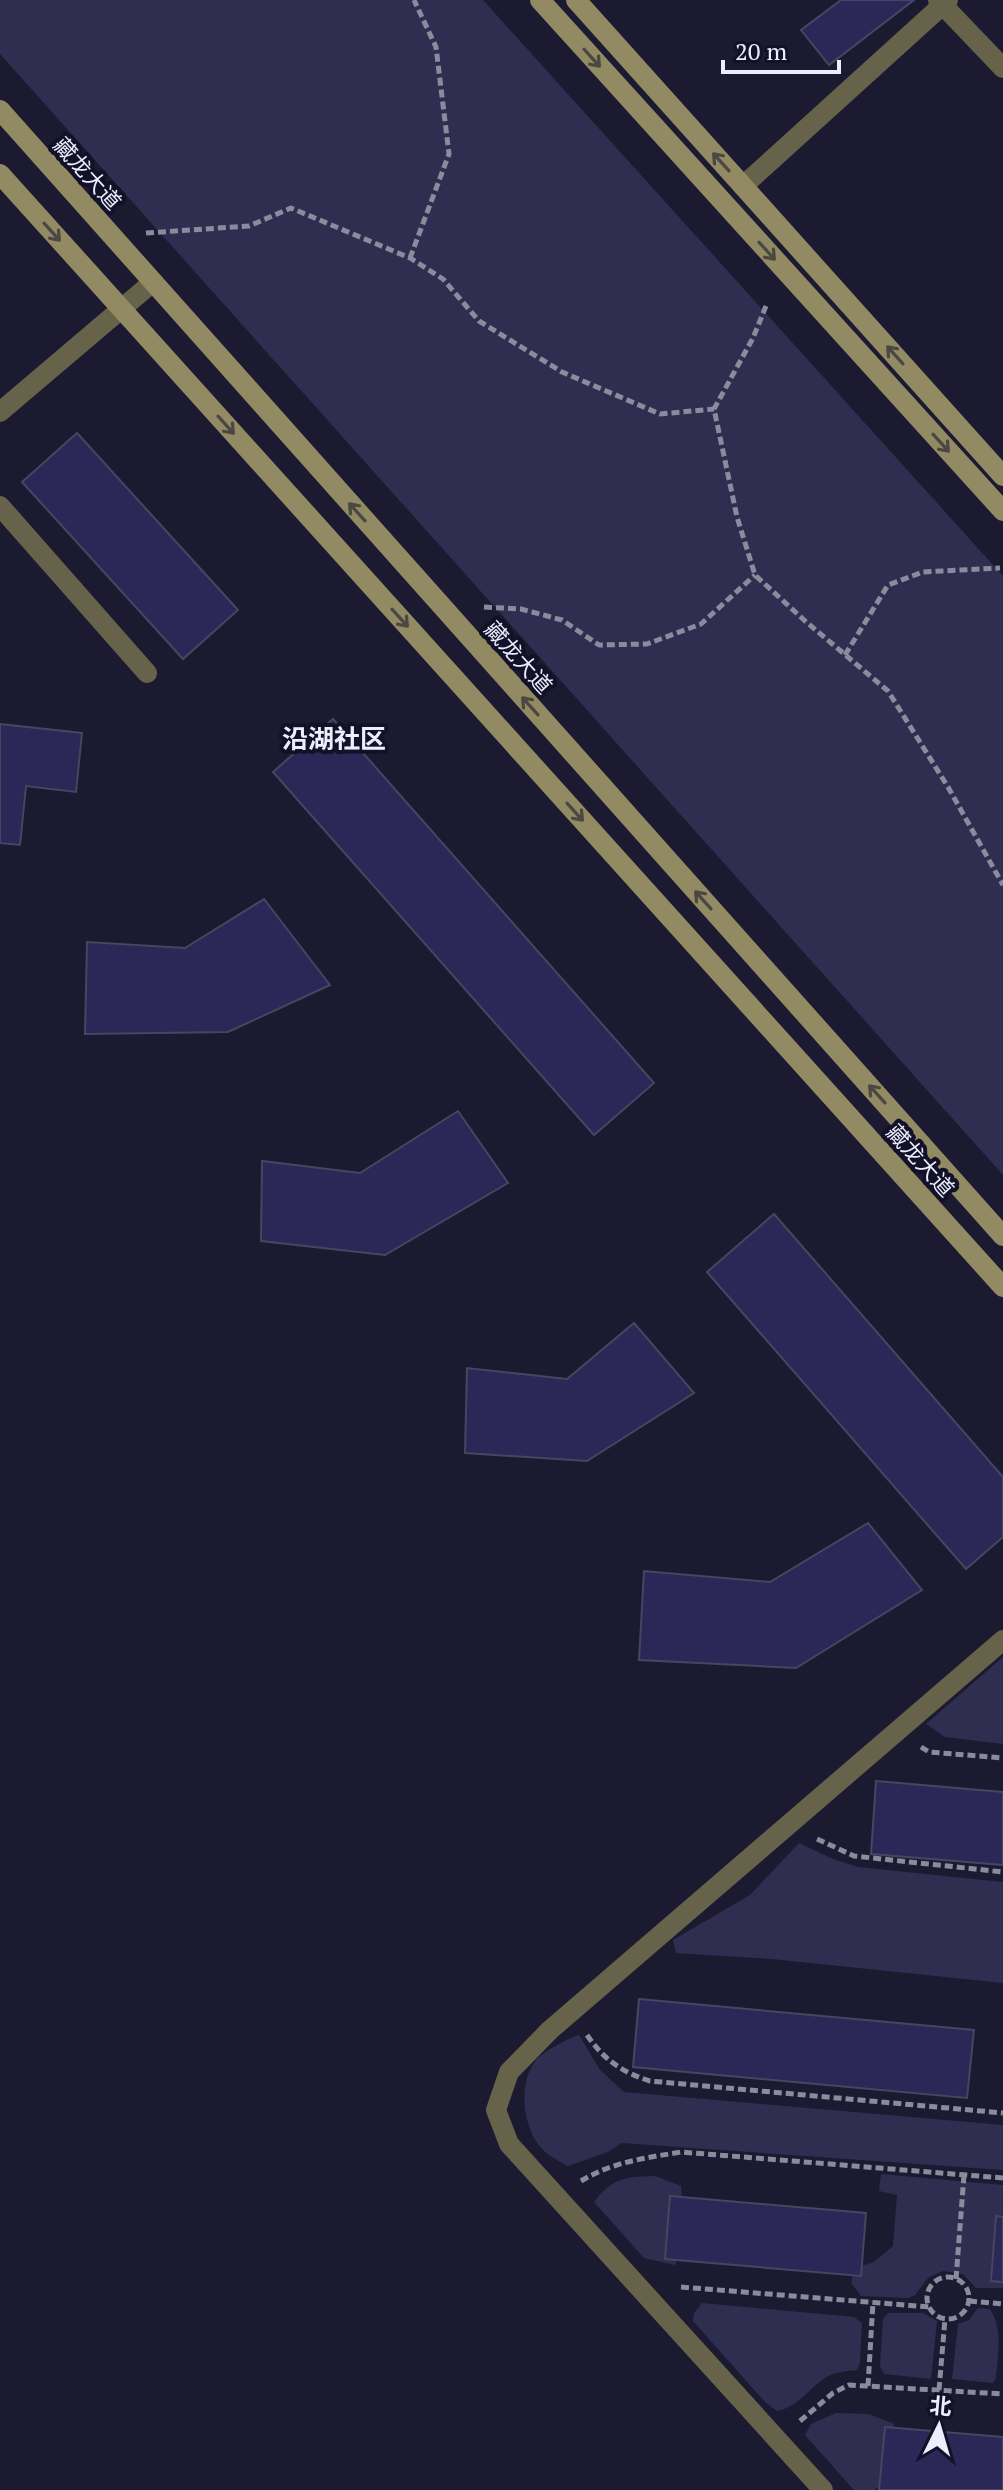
<svg xmlns="http://www.w3.org/2000/svg" width="1003" height="2490" viewBox="0 0 1003 2490" font-family="'PT Serif','Noto Sans SC',serif">
<style>
.green{fill:#302e50}
.building{fill:#2b2756;stroke:#464660;stroke-width:2}
.lines{fill:none;stroke-linecap:round;stroke-linejoin:round}
.path{stroke:#8b8b9e;stroke-width:5;stroke-dasharray:8 4;stroke-linecap:butt}
.lane{stroke:#67624a;stroke-width:20}
.street{stroke:#67624a;stroke-width:20}
.secondary{stroke:#918a62;stroke-width:20}
.oneway{stroke:#4b4742}
.labels{text-anchor:middle;dominant-baseline:central;stroke-width:8;stroke-linejoin:round;paint-order:stroke}
.street-label{font-size:22px;fill:#ecedfd;stroke:#121127}
.quarter-label{font-size:26px;font-weight:bold;fill:#ecedfd;stroke:#121127}
</style>
<rect width="100%" height="100%" fill="#1b1a31"/>
<g class="green">
<polygon points="0,0 483,0 1003,576 1003,1175 0,54"/>
<polygon points="1003,1657 1003,1744 945,1737 926,1724"/>
<polygon points="799,1843 833,1859 858,1867 1003,1882 1003,1983 772,1959 676,1953 673,1940 750,1895"/>
<path d="M579 2035 600 2070 624 2092 1003 2125V2170L622 2143 608 2152 568 2166C559 2161 549 2156 542 2149 523 2128 517 2084 536 2060 544 2051 567 2039 579 2035Z"/>
<polygon points="881,2174 1003,2185 1003,2288 976,2288 963,2274 943,2271 928,2278 915,2295 908,2298 861,2296 851,2283 855,2268 874,2262 893,2246 897,2195 879,2191"/>
<path d="M655 2176 681 2186 685 2237 675 2265 644 2258 594 2202C614 2177 625 2177 655 2176Z"/>
<path d="M702 2303 854 2317 862 2323 860 2362 857 2370C846 2371 835 2372 825 2378 808 2389 798 2407 777 2411L766 2403 693 2321 694 2313Z"/>
<path d="M978 2308 990 2309C1003 2328 998 2354 996 2378L993 2383 952 2379 958 2324 969 2320Z"/>
<polygon points="888,2313 923,2313 937,2321 931,2379 884,2374 880,2366 883,2319"/>
<polygon points="836,2413 869,2414 894,2424 891,2480 874,2490 854,2490 805,2435 811,2424"/>
</g>
<g class="building">
<polygon points="841,0 914,0 829,65 801,30"/>
<polygon points="77,433 238,610 183,659 22,482"/>
<polygon points="333,719 654,1083 594,1135 273,772"/>
<polygon points="0,724 82,733 76,792 26,786 20,845 0,843"/>
<polygon points="264,899 330,985 228,1032 85,1034 87,942 185,948"/>
<polygon points="458,1111 508,1183 385,1255 261,1241 262,1161 360,1173"/>
<polygon points="774,1214 1003,1477 1003,1537 966,1569 707,1272"/>
<polygon points="634,1323 694,1393 587,1461 465,1453 467,1368 567,1379"/>
<polygon points="868,1523 922,1590 796,1668 639,1660 644,1571 770,1582"/>
<polygon points="876,1781 1003,1792 1003,1865 871,1854"/>
<polygon points="639,1999 974,2030 967,2098 633,2067"/>
<polygon points="670,2196 866,2213 861,2276 665,2259"/>
<polygon points="996,2216 1003,2217 1003,2282 991,2281"/>
<polygon points="885,2427 1003,2437 1003,2490 879,2490"/>
</g>
<g class="lines">
<g class="path">
<polyline points="146,233 249,226 291,208 410,258 443,279 479,321 562,372 660,414 714,409"/>
<polyline points="410,258 449,154 436,47 414,0"/>
<polyline points="766,306 753,338 714,409 737,517 755,575 804,620 888,691 948,787 1003,885"/>
<polyline points="484,607 521,609 562,620 599,645 647,644 701,624 755,575"/>
<polyline points="845,655 888,585 923,572 1000,568"/>
<polyline points="921,1747 929,1752 1003,1758"/>
<polyline points="817,1839 854,1856 1003,1872"/>
<path d="M587 2035C604 2060 622 2072 650 2081L1003 2113"/>
<path d="M581 2181C612 2162 645 2158 681 2152L1003 2178"/>
<circle cx="948" cy="2298" r="21"/>
<polyline points="956,2279 964,2175"/>
<polyline points="681,2287 930,2307"/>
<polyline points="969,2301 1003,2304"/>
<polyline points="868,2386 873,2302"/>
<polyline points="939,2390 945,2319"/>
<polyline points="800,2421 833,2393 849,2385 1003,2394"/>
</g>
<g class="lane">
<polyline points="938,0 1003,68"/>
<polyline points="743,186 948,0"/>
<polyline points="823,2490 509,2144 496,2110 509,2072 550,2030 1003,1640"/>
</g>
<g class="street">
<polyline points="0,412 153,282"/>
<polyline points="0,506 147,673"/>
</g>
<g class="secondary">
<polyline points="540,0 1003,511"/>
<polyline points="576,0 1003,476"/>
<polyline points="0,110 1003,1236"/>
<polyline points="0,174 1003,1287"/>
</g>
</g>
<defs><path id="oneway-shaft" d="M-6 0H5M1.5-3L5.5 0L1.5 3" fill="none" stroke-width="1.6" stroke-linecap="round" stroke-linejoin="round" transform="scale(2)"/></defs>
<g class="oneway">
<use href="#oneway-shaft" transform="translate(592 58) rotate(48)"/>
<use href="#oneway-shaft" transform="translate(721 162) rotate(-132)"/>
<use href="#oneway-shaft" transform="translate(52 232) rotate(48)"/>
<use href="#oneway-shaft" transform="translate(767 251) rotate(48)"/>
<use href="#oneway-shaft" transform="translate(895 355) rotate(-132)"/>
<use href="#oneway-shaft" transform="translate(226 425) rotate(48)"/>
<use href="#oneway-shaft" transform="translate(941 443) rotate(48)"/>
<use href="#oneway-shaft" transform="translate(357 512) rotate(-132)"/>
<use href="#oneway-shaft" transform="translate(400 618) rotate(48)"/>
<use href="#oneway-shaft" transform="translate(530 706) rotate(-132)"/>
<use href="#oneway-shaft" transform="translate(575 812) rotate(48)"/>
<use href="#oneway-shaft" transform="translate(703 900) rotate(-132)"/>
<use href="#oneway-shaft" transform="translate(877 1094) rotate(-132)"/>
</g>
<g class="labels">
<g class="street-label">
<text transform="translate(88 173) rotate(48)">藏龙大道</text>
<text transform="translate(519 657) rotate(48)">藏龙大道</text>
<text transform="translate(921 1160) rotate(48)">藏龙大道</text>
</g>
<g class="quarter-label">
<text x="334" y="738">沿湖社区</text>
</g>
</g>
<g transform="translate(939 2426) rotate(5)" stroke="#121127" stroke-width="6" paint-order="stroke">
<path d="M0-6L14 30L0 20L-14 30Z" fill="#ecedfd"/>
<text y="-12" font-size="22" font-weight="bold" text-anchor="middle" fill="#ecedfd">北</text>
</g>
<path d="M723 60v12h116v-12" fill="none" stroke="#ecedfd" stroke-width="4"/>
<text x="735" y="60" font-size="24" fill="#ecedfd" stroke="#121127" stroke-width="6" paint-order="stroke">20 m</text>
</svg>
